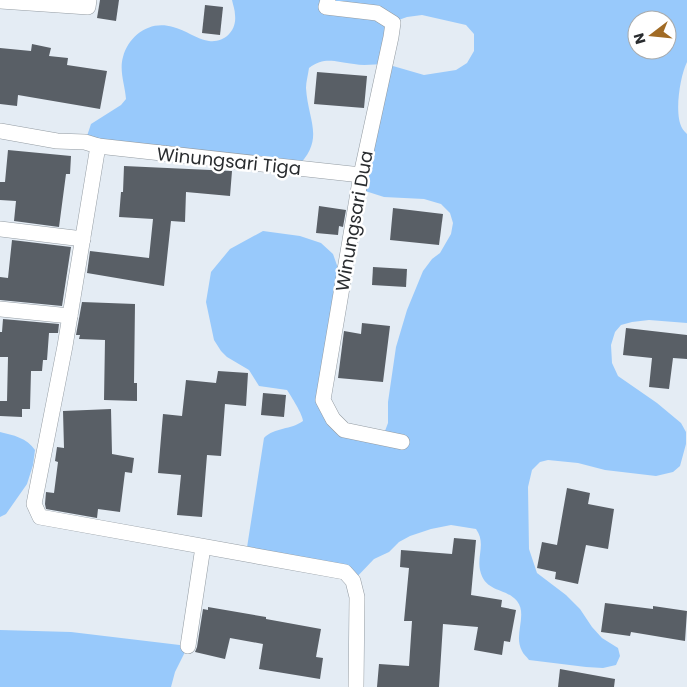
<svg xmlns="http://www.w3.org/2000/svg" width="687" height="687" viewBox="0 0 687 687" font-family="Poppins,sans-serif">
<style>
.green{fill:#98c9fb;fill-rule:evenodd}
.building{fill:#595f66}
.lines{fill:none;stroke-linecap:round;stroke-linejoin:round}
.street-casing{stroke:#949ca3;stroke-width:16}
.street{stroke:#fff;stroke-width:15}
.labels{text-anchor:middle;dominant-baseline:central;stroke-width:5;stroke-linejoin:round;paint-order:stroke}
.street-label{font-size:18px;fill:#292c2f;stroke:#fff}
</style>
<rect width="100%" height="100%" fill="#e4ecf4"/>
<g class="green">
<path d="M232 0H687V62C680 76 674 114 682 128 683 130 685 132 687 134V323L649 320 632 322 621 325 615 332 611 345 612 363 618 376 657 403 681 423 686 432V444L680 466 673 472 656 476 605 470 578 463 548 460 540 462 532 470 528 487 529 549 537 573 566 595 580 609 592 627 602 638 618 648 620 656 616 665 603 668 586 667 529 660C527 657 523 654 522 651 513 635 528 615 517 601 505 587 485 593 480 570 477 555 486 543 476 529L451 525 431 529 410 536 399 542 389 552 374 559 353 581 246 554 264 438C275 427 291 430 303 421 303 415 291 396 287 390L259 386 249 370 227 357 221 351 214 340 206 302 211 272 230 249 263 231 300 236 321 243 333 254 339 271 323 400 333 419 376 436 385 431 388 423V402L396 347 407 310 423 271 432 259 440 253 451 234 453 223 450 213 441 204 424 199 384 197 359 189 385 64C375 64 364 66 354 64 335 62 325 56 309 68 308 75 306 82 306 88 308 122 326 139 296 168L85 142 91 124 121 105 126 99C125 85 119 71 123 57 129 35 150 20 173 27 186 30 196 39 209 41 224 43 237 31 235 15 235 10 233 5 232 0ZM422 15 466 25 474 34V51L467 63 456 70 424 75 386 64 393 22 407 17ZM637 20H667V50H637Z"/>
<path d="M0 432C13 435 27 438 35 450L33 465 27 484 6 514 0 517Z"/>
<polygon points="0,630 71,632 188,646 175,672 171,687 0,687"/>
</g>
<g class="building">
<polygon points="100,0 119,0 116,21 97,18"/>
<polygon points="205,5 223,7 220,35 202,33"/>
<polygon points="32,44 51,48 49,56 68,58 67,65 107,71 100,109 18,95 17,106 0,104 0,48 31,51"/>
<polygon points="317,72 367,76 364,108 314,104"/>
<polygon points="8,150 71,156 70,174 66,174 59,227 14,221 16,201 0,200 0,182 5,182"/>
<polygon points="124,166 232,171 230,196 186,192 185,222 171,221 164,286 87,273 90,251 149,258 153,219 119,217 121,192 123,192"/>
<polygon points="319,206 346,210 343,227 339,226 338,235 316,233"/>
<polygon points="393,208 443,214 439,245 390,240"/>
<polygon points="12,240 71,247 62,306 0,300 0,277 8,278"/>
<polygon points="373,267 407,269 406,287 372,285"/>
<polygon points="82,302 135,304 134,383 137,383 137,401 104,400 105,340 79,339 80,335 76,335"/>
<polygon points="3,319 59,324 58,333 49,333 47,360 43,360 42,371 31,371 30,409 22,409 22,417 0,416 0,401 7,401 8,357 0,357 0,332 2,332"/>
<polygon points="362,323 390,326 383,382 338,378 344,331 361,334"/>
<polygon points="626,328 687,335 687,359 673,358 669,389 649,387 652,358 623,355"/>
<polygon points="218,371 248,373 246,406 225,404 221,456 207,455 202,517 177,515 181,475 158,473 163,414 182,416 186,380 216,383"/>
<polygon points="263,393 286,395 284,417 261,415"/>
<polygon points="111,409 112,454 134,458 132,473 125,472 120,512 98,509 97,518 46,509 45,504 46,492 54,493 58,462 55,461 57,447 64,448 63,411"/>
<polygon points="567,488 590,493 588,504 614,509 608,549 586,545 578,584 555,579 556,572 537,568 542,542 557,545"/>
<polygon points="454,538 476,540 471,595 502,600 501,607 516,610 510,642 504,641 502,655 474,650 478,627 443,624 439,687 377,687 379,664 409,666 412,621 404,621 409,568 400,567 401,550 452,554"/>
<polygon points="605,603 653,609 653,606 687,611 685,641 631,632 630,636 601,632"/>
<polygon points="208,607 266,617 266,619 321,629 316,657 323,658 320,679 259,669 263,644 230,638 225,659 195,652 197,647 203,609 208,610"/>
<polygon points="560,669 615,679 614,687 558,687"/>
</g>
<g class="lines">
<defs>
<g id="street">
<polyline points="328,0 326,7 377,13 393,23 391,37 361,175 323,400 333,419 344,430 402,442"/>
<polyline points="0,1 88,7 89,0"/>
<polyline points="0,131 57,141 85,142 98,146 65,346 34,504 40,517 345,572 353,581 357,597 356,687"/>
<polyline points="98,146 361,175"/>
<polyline points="0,229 83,239"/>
<polyline points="0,309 70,316"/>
<polyline points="188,646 203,547"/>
</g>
</defs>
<use href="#street" class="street-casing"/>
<use href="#street" class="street"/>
</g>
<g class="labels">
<g class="street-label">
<text transform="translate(229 161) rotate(6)">Winungsari Tiga</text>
<text transform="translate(354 221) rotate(-80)">Winungsari Dua</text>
</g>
</g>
<g transform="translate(652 35) rotate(254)"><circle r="24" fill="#ffffff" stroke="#a9abac"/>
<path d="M0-4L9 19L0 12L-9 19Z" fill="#a16b25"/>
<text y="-8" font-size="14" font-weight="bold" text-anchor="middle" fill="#292c2f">N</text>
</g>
</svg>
